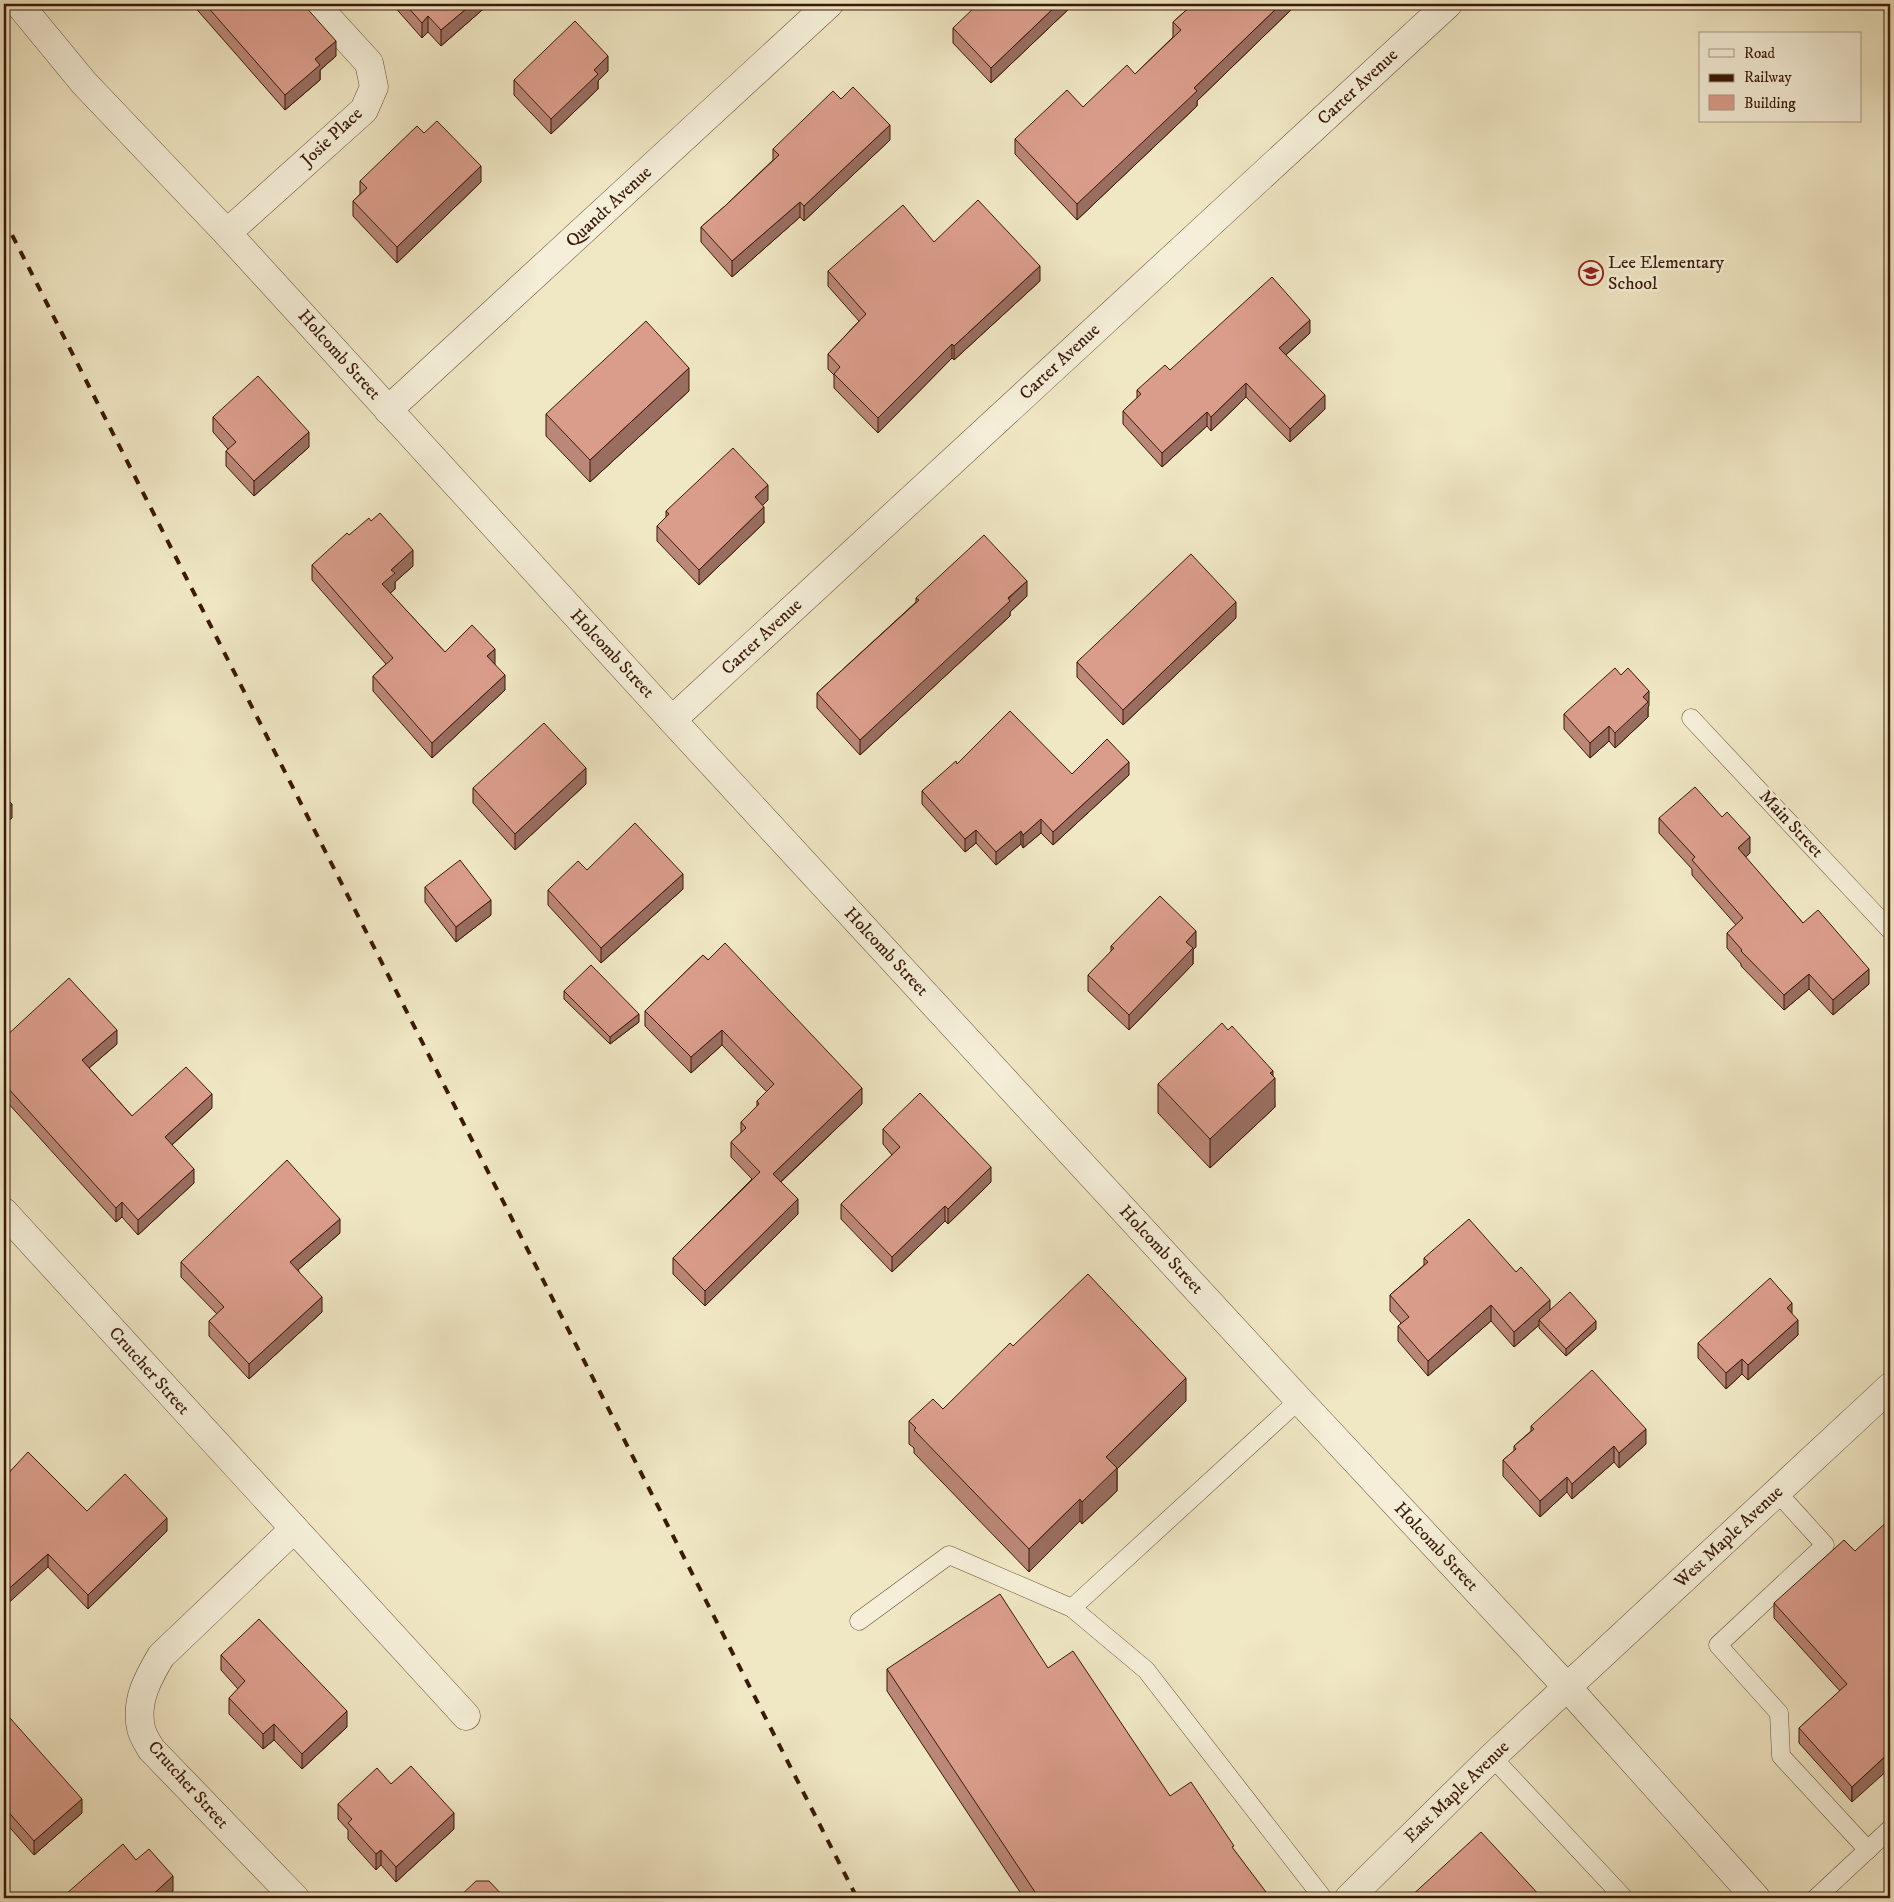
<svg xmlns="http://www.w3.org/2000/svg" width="1894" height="1902" viewBox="0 0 1894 1902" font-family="'IM FELL DW Pica',serif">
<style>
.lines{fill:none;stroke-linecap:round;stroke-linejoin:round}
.service-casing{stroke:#684c36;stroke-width:19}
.minor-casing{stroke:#684c36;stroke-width:29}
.tertiary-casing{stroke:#684c36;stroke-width:29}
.service{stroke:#f5efd9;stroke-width:18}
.minor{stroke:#f5efd9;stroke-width:28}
.tertiary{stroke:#f5efd9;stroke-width:28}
.rail{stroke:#3a1906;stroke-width:4;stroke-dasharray:9 9;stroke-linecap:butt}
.wall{fill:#bb8778;stroke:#3a1906}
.shaded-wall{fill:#996e61;stroke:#3a1906}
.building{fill:#da9d8b;stroke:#3a1906}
.labels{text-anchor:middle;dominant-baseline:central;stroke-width:5;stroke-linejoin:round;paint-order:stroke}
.street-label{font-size:18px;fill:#3a1906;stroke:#f5efd9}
.poi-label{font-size:18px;fill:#3a1906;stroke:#f5efd9;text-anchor:start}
</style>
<rect width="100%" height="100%" fill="#f0e7c4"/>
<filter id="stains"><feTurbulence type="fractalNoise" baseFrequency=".004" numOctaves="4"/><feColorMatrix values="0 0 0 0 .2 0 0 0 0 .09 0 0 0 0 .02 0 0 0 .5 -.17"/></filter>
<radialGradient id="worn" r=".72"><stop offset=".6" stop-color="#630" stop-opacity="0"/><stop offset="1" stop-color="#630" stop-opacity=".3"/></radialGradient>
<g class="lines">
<defs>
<g id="service">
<polyline points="1691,718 1890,930"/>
<polyline points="1299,1400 1072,1608 1146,1670 1323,1898"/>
<polyline points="1777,1492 1825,1545 1718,1645 1779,1713 1781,1756 1868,1850"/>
<polyline points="859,1621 949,1555 1072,1608"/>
<polyline points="1492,1757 1624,1898"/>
<polyline points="1816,1898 1890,1829"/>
</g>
<g id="minor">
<polyline points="227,233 364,110 374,87 369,63 315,4"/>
<polyline points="388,410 829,4"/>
<polyline points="672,720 1448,4"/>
<polyline points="4,1212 466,1716"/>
<path d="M294 1529 161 1656C148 1678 135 1701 141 1728 142 1735 148 1743 151 1749L295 1898"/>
<polyline points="1349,1898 1492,1757 1890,1387"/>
</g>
<polyline id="tertiary" points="19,4 84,83 227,233 672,720 1299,1400 1567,1687 1756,1898"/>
</defs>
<use href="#service" class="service-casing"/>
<use href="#minor" class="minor-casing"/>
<use href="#tertiary" class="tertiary-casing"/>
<use href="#service" class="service"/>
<use href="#minor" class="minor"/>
<use href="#tertiary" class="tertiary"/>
<polyline class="rail" points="4,219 857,1898"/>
</g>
<g class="wall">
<polygon points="192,4 303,4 336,56 320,70 320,80 285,110"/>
<polygon points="392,4 489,4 441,46 428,32 422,38"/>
<polygon points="1074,4 991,83 953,43 953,28"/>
<polygon points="1193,4 1297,4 1197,101 1197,106 1077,220 1015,154 1015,139 1083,107 1135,74 1173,37 1173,22"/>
<polygon points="608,71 598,81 598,89 551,134 514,95 514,80"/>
<polygon points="841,99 890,140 804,221 800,217 732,277 701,242 701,227 725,206 773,160 773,149"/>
<polygon points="424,133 481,182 397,263 353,216 353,201 360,194 360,181"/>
<polygon points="934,242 1040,281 954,360 952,358 878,433 834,388 834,375 828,369 828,354 859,321 828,286 828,271"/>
<polygon points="1310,333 1286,355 1325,409 1290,442 1246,397 1211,431 1207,426 1162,467 1123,424 1123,411 1137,398 1137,390 1170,370"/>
<polygon points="689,391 590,482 546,436 546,414"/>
<polygon points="213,417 309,447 254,496 226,466 226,451 228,449 213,432"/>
<polygon points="768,500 762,506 764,523 699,585 657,541 657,526 666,517 666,511"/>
<polygon points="371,521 413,566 395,582 395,589 390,593 445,652 495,664 505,690 432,758 373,691 373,676 386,664 312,580 312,565 349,535"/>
<polygon points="1027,596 1010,612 1010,616 860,755 817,708 817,693 916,602 916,598"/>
<polygon points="1890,612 1890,632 1888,629 1888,614"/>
<polygon points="1236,618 1123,725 1077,677 1077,662"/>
<polygon points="1649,706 1648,707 1648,717 1615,748 1609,741 1590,758 1564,729 1564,714"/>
<polygon points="957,764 1072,774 1129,775 1053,845 1041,833 1023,848 1021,844 996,865 976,843 965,852 922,804 922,791"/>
<polygon points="586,784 515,850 473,803 473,788"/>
<polygon points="1659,818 1750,853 1745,857 1803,923 1869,984 1833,1015 1809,989 1784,1010 1741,966 1741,964 1727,948 1727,933 1736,925 1692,875 1692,869 1659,833"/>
<polygon points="587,870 683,889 601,963 548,905 548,890"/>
<polygon points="425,887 491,915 456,942 425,902"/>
<polygon points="1111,946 1196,947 1193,950 1193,964 1129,1030 1088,991 1088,975 1111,952"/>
<polygon points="703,955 862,1104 781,1182 798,1214 705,1306 673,1274 673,1258 752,1179 731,1157 731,1142 741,1133 741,1122 757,1107 757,1101 767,1092 722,1045 691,1073 645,1026 645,1011"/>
<polygon points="564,991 639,1022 610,1044 564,999"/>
<polygon points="1228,1030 1273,1076 1275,1107 1210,1168 1158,1113 1158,1084"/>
<polygon points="4,1038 117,1044 89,1068 132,1116 212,1108 172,1145 194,1183 138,1235 122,1217 116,1222 7,1102"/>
<polygon points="1890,1121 1890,1143 1887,1139 1887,1124"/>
<polygon points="883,1129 991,1182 948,1224 945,1221 892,1272 841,1219 841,1204 892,1155 883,1144"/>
<polygon points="340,1233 298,1270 322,1312 249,1379 209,1336 209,1321 217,1314 181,1277 181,1262"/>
<polygon points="1424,1258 1550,1310 1596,1329 1566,1356 1539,1328 1539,1325 1514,1347 1491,1321 1428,1376 1398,1341 1398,1326 1401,1323 1390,1311 1390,1295 1424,1265"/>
<polygon points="1792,1314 1798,1335 1748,1380 1742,1374 1726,1389 1698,1358 1698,1343"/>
<polygon points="1013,1346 1186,1401 1117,1469 1117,1491 1082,1524 1080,1521 1029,1572 914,1453 914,1448 909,1444 909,1421 943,1409"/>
<polygon points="1531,1426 1646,1444 1619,1468 1614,1462 1572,1499 1567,1492 1540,1517 1503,1476 1503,1460 1514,1451 1514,1446 1531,1431"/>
<polygon points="4,1478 87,1511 167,1531 88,1609 48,1567"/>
<polygon points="1855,1551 1852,1802 1799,1743 1799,1728 1840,1691 1774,1618 1774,1603"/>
<polygon points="221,1655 347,1727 302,1769 274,1740 263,1749 229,1714 229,1698 238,1689 221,1670"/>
<polygon points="1048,1668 1170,1796 1234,1850 1269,1898 1024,1898 887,1691 887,1669"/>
<polygon points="4,1723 82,1813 34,1855 4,1821"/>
<polygon points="338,1804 454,1829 396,1882 381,1865 376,1870 348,1839 348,1830 338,1819"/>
</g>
<g class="shaded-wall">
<polygon points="472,4 489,4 441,46 441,30"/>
<polygon points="1058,4 1074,4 991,83 991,68"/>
<polygon points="1281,4 1297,4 1197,101 1197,106 1077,220 1077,204 1194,88"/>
<polygon points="428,16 428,32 422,38 422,23"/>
<polygon points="336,41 336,56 320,70 320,80 285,110 285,95 315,59"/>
<polygon points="608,56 608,71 598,81 598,89 551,134 551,119 594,70"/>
<polygon points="890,125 890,140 804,221 804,206"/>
<polygon points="481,166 481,182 397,263 397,247"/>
<polygon points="800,202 800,217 732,277 732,261"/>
<polygon points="1040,266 1040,281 954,360 954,346"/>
<polygon points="1310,320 1310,333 1279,361 1279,348"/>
<polygon points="952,344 952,358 878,433 878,418"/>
<polygon points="689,368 689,391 590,482 590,460"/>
<polygon points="1246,383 1246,397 1211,431 1211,417"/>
<polygon points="1325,395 1325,409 1290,442 1290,429"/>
<polygon points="9,406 9,420 4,421 4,407"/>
<polygon points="1207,412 1207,426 1162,467 1162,453"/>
<polygon points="309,432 309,447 254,496 254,481"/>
<polygon points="768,485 768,500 755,513 755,497"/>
<polygon points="764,507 764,523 699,585 699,570"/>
<polygon points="413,550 413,566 395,582 395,589 382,600 382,584 391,570"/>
<polygon points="1027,581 1027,596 1010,612 1010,616 860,755 860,740"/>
<polygon points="1236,602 1236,618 1123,725 1123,710"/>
<polygon points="495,649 495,664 487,656"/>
<polygon points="505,675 505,690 432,758 432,743"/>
<polygon points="1649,691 1649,706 1648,707 1648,717 1615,748 1615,733 1643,697"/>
<polygon points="1609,726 1609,741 1590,758 1590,743"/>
<polygon points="1129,762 1129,775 1053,845 1053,832"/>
<polygon points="586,768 586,784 515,850 515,834"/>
<polygon points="12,804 12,818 4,825 4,811"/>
<polygon points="1041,819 1041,833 1023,848 1023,835"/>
<polygon points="976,830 976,843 965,852 965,839"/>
<polygon points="1021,831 1021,844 996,865 996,852"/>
<polygon points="1750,837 1750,853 1738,864 1738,848"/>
<polygon points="683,874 683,889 601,963 601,948"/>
<polygon points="491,900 491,915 456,942 456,927"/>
<polygon points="1196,931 1196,947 1193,950 1193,964 1129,1030 1129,1015 1186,942"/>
<polygon points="1869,969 1869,984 1833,1015 1833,1000"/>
<polygon points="1809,974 1809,989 1784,1010 1784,995"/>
<polygon points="639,1014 639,1022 610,1044 610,1037"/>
<polygon points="117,1030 117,1044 82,1074 82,1060"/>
<polygon points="722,1030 722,1045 691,1073 691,1057"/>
<polygon points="1273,1071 1273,1079 1275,1078 1275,1107 1210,1168 1210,1139"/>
<polygon points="7,1087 7,1102 4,1104 4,1090"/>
<polygon points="862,1088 862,1104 773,1189 773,1174"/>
<polygon points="212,1094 212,1108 165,1151 165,1137"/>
<polygon points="991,1167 991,1182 948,1224 948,1209"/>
<polygon points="194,1169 194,1183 138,1235 138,1220"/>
<polygon points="798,1199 798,1214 705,1306 705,1291"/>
<polygon points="122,1202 122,1217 116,1222 116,1208"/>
<polygon points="945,1206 945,1221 892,1272 892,1257"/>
<polygon points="340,1219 340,1233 290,1277 290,1262"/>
<polygon points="322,1297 322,1312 249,1379 249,1364"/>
<polygon points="1550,1300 1550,1316 1539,1320 1539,1325 1514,1347 1514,1332"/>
<polygon points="1792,1303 1792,1318 1787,1308"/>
<polygon points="1491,1305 1491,1321 1428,1376 1428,1361"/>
<polygon points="1798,1320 1798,1335 1748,1380 1748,1365"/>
<polygon points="1596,1321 1596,1329 1566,1356 1566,1349"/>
<polygon points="1742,1359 1742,1374 1726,1389 1726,1373"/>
<polygon points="1186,1378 1186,1401 1117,1469 1117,1491 1082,1524 1082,1502 1106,1457"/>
<polygon points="1646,1429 1646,1444 1619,1468 1619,1453"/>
<polygon points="1614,1446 1614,1462 1572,1499 1572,1484"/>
<polygon points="1567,1477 1567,1492 1540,1517 1540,1501"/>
<polygon points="1080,1499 1080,1521 1029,1572 1029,1549"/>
<polygon points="167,1518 167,1531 88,1609 88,1595"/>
<polygon points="48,1554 48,1567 4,1607 4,1593"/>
<polygon points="347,1711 347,1727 302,1769 302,1754"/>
<polygon points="274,1724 274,1740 263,1749 263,1734"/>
<polygon points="1890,1752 1890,1768 1852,1802 1852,1787"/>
<polygon points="82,1799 82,1813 34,1855 34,1841"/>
<polygon points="454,1813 454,1829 396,1882 396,1867"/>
<polygon points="381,1850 381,1865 376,1870 376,1854"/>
<polygon points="173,1876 173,1891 165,1898 149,1898"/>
</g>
<g class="building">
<polygon points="205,4 303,4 336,41 315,59 320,65 285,95"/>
<polygon points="405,4 472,4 441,30 428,16 422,23"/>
<polygon points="978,4 1058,4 991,68 953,28"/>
<polygon points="1193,4 1281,4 1194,88 1197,91 1077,204 1015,139 1067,90 1083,107 1127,65 1135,74 1181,30 1173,22"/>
<polygon points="575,21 608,56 594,70 598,74 551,119 514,80"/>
<polygon points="853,87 890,125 804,206 800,202 732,261 701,227 725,206 779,155 773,149 833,91 841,99"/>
<polygon points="437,121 481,166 397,247 353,201 367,188 360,181 417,126 424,133"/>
<polygon points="978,200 1040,266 954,346 952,344 878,418 834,374 840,367 828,354 866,314 828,271 903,205 934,242"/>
<polygon points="1272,277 1310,320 1279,348 1325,395 1290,429 1246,383 1211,417 1207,412 1162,453 1123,411 1141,394 1137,390 1165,365 1170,370"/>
<polygon points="646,321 689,368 590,460 546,414"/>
<polygon points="258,376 309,432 254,481 226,451 236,442 213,417"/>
<polygon points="4,399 9,406 4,407"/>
<polygon points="733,448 768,485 755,497 764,507 699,570 657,526 669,514 666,511"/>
<polygon points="380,513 413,550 391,570 395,573 382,584 445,652 472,625 495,649 487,656 505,675 432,743 373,676 393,658 312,565 347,533 349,535 369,518 371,521"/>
<polygon points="984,535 1027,581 1008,598 1010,601 860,740 817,693 919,600 916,598"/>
<polygon points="1191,554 1236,602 1123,710 1077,662"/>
<polygon points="1615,668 1621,675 1628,668 1649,691 1643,697 1648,702 1615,733 1609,726 1590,743 1564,714"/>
<polygon points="1010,711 1072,774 1107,739 1129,762 1053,832 1041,819 1023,835 1021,831 996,852 976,830 965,839 922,791 956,761 957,764"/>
<polygon points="544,723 586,768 515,834 473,788"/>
<polygon points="1695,787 1722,817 1727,812 1750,837 1738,848 1803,923 1818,910 1869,969 1833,1000 1809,974 1784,995 1741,951 1742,950 1727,933 1743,918 1692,860 1695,857 1659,818"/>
<polygon points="4,796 12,804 4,811"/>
<polygon points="635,823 683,874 601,948 548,890 578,861 587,870"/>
<polygon points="460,860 491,900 456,927 425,887"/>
<polygon points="1160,896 1196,931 1186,942 1193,948 1129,1015 1088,975 1114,948 1111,946"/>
<polygon points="725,943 862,1088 773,1174 798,1199 705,1291 673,1258 760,1172 731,1142 746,1128 741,1122 759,1104 757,1101 774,1084 722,1030 691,1057 645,1011 703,955 708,960"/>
<polygon points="591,965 639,1014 610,1037 564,991"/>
<polygon points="69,978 117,1030 82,1060 132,1116 186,1067 212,1094 165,1137 194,1169 138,1220 122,1202 116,1208 7,1087 4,1090 4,1038"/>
<polygon points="1222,1023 1228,1030 1232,1026 1273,1071 1270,1073 1275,1078 1210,1139 1158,1084"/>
<polygon points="920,1093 991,1167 948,1209 945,1206 892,1257 841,1204 900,1147 883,1129"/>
<polygon points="1890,1121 1890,1127 1887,1124"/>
<polygon points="287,1160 340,1219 290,1262 322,1297 249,1364 209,1321 224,1307 181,1262"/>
<polygon points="1469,1219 1516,1272 1521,1267 1550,1300 1514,1332 1491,1305 1428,1361 1398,1326 1409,1317 1390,1295 1428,1262 1424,1258"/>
<polygon points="1088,1274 1186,1378 1106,1457 1117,1468 1082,1502 1080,1499 1029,1549 914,1430 916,1428 909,1421 933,1399 943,1409 1010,1343 1013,1346"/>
<polygon points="1770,1278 1792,1303 1787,1308 1798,1320 1748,1365 1742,1359 1726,1373 1698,1343"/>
<polygon points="1570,1292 1596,1321 1566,1349 1539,1320"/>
<polygon points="1592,1370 1646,1429 1619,1453 1614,1446 1572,1484 1567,1477 1540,1501 1503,1460 1516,1449 1514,1446 1534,1429 1531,1426"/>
<polygon points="28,1452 87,1511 125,1474 167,1518 88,1595 48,1554 4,1593 4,1478"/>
<polygon points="1890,1519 1890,1752 1852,1787 1799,1728 1847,1684 1774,1603 1844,1540 1855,1551"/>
<polygon points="1000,1594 1048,1668 1073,1651 1170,1796 1191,1782 1234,1846 1232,1847 1269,1896 1265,1898 1039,1898 887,1669"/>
<polygon points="259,1619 347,1711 302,1754 274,1724 263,1734 229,1698 245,1681 221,1655"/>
<polygon points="10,1718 82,1799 34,1841 4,1807 4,1723"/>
<polygon points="411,1766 454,1813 396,1867 381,1850 376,1854 348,1823 352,1819 338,1804 377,1768 391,1784"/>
<polygon points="1481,1832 1542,1898 1409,1898"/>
<polygon points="123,1844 136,1860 149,1849 173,1876 149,1898 65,1898 68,1896 66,1894"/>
<polygon points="476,1881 489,1881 505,1898 458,1898"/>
</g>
<defs>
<symbol id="school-ring" viewBox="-11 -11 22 22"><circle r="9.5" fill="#f5efd9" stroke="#8f2418" stroke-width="1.5"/><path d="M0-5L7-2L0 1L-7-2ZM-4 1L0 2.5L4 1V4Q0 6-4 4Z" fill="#8f2418"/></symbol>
</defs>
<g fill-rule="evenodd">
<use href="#school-ring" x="1577" y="259" width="28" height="28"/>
</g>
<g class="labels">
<g class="street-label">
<text transform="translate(1358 87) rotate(-43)">Carter Avenue</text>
<text transform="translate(332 137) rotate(-43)">Josie Place</text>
<text transform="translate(609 207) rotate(-43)">Quandt Avenue</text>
<text transform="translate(339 355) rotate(48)">Holcomb Street</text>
<text transform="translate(1060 362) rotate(-43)">Carter Avenue</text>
<text transform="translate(762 637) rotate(-43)">Carter Avenue</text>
<text transform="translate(612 654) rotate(47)">Holcomb Street</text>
<text transform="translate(1791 824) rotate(47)">Main Street</text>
<text transform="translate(886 952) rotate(47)">Holcomb Street</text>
<text transform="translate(1161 1250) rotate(47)">Holcomb Street</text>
<text transform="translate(149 1371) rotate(48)">Crutcher Street</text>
<text transform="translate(1729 1537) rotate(-43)">West Maple Avenue</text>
<text transform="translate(1436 1547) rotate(47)">Holcomb Street</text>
<text transform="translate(188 1785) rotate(48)">Crutcher Street</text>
<text transform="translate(1457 1792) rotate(-44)">East Maple Avenue</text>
</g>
<g class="poi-label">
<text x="1608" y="263">Lee Elementary<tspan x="1608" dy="21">School</tspan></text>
</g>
</g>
<rect width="1894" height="1902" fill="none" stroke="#f0e7c4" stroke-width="20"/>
<rect x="5" y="5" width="1884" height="1892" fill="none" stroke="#3a1906" stroke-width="2.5"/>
<rect x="10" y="10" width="1874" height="1882" fill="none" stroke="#3a1906"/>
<rect x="1699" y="32" width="162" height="90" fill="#f5efd9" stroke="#aa9985"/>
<rect x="1709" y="49" width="25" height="8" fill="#f5efd9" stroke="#aa9985"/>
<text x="1744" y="58" font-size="15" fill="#3a1906">Road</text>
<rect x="1709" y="74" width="25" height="8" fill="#3a1906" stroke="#aa9985"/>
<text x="1744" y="82" font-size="15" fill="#3a1906">Railway</text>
<rect x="1709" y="95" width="25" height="15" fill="#da9d8b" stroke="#aa9985"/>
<text x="1744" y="108" font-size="15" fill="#3a1906">Building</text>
<rect width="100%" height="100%" filter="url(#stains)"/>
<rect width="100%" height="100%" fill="url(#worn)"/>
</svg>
